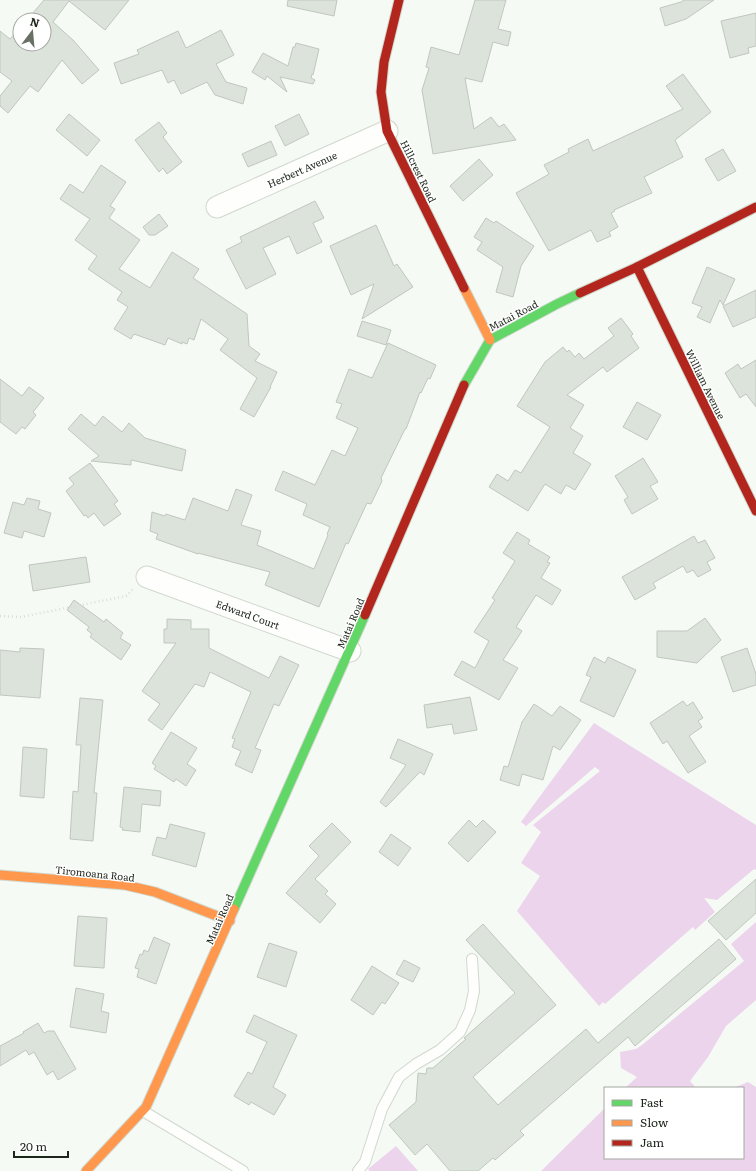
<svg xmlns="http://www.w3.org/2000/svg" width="756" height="1171" viewBox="0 0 756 1171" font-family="Literata,serif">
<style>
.green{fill:#edd4ed}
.building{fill:#dce3da;stroke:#c0c7be}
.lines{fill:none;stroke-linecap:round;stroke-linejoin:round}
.lane-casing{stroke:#d1d8ce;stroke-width:12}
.street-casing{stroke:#d1d8ce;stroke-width:23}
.fast-casing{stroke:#d1d8ce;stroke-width:11}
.slow-casing{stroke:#d1d8ce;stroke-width:11}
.jam-casing{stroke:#d1d8ce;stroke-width:11}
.path{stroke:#dcdddb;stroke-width:2.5;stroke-dasharray:1 3;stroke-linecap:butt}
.lane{stroke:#fefefd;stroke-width:10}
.street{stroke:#fefefd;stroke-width:21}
.fast{stroke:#63d668;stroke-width:9}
.slow{stroke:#ff974d;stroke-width:9}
.jam{stroke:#b3261e;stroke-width:9}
.labels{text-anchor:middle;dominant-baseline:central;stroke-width:3;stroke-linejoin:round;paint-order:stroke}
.street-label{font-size:10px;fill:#1d261a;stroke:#fff}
</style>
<rect width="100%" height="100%" fill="#f5fbf4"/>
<g class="green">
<polygon points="594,723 756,825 756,870 754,869 717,900 704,898 715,912 695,930 693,927 605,1004 603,1002 599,1006 517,911 540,876 521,863 541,832 533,825 600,771 595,767 526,826 521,822"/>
<polygon points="756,922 756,1000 726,1026 708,1057 690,1081 696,1088 625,1088 637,1077 621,1068 620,1052 636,1049 642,1045 744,961 731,944"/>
<polygon points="748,1082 756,1087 756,1171 541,1171 605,1108 605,1158 743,1158 743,1088 733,1088"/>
<polygon points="396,1146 418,1171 370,1171 368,1169"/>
</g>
<g class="building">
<polygon points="44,0 129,0 105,30 69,1 53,22 74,41 99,70 82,84 62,60 38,92 30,86 8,113 0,106 0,96 12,81 0,72 0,31 10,39 20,28 20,44 44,44 44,20 27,20"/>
<polygon points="288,0 337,0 334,16 287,6"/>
<polygon points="475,0 506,0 498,29 511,32 508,46 493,42 482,82 465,78 474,129 491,117 499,127 504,124 516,140 433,154 422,90 429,68 426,67 431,47 459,55"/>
<polygon points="684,0 714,0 686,19 665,26 660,8 681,2"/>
<polygon points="756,13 756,46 748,48 749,53 730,58 721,21"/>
<polygon points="221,30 234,55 216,64 226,82 247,88 243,104 215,95 207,82 181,94 174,80 168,83 162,70 121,84 114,63 139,54 137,50 178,31 186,48"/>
<polygon points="296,43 319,49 313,75 312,74 311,78 315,80 313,84 280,77 287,92 267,76 265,80 252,72 263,53 288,66 293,47 295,47"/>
<polygon points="683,74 711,112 675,140 683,157 644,177 652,193 614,210 615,211 611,213 618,227 609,232 611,236 597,242 591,230 549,251 516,193 549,174 544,165 569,152 568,149 588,139 593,151 683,109 666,86"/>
<polygon points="69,114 100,140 87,156 56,130"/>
<polygon points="299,114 309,134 285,146 275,126"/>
<polygon points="159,122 167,133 163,137 182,162 167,174 163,168 159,172 135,140"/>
<polygon points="271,141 277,155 248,167 242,154"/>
<polygon points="723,149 736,171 718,181 705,159"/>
<polygon points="479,159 493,175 463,201 450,186"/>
<polygon points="101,165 126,182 110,206 115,209 109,218 140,240 119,269 150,288 172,252 199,269 193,278 247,314 249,346 260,354 255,361 277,372 270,387 271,387 254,417 240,409 257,378 220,350 228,339 201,319 194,340 189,338 187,344 182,342 182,344 168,338 165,345 134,334 131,339 114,329 128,307 117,300 122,292 88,269 97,256 75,240 90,219 60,199 70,184 83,193"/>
<polygon points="315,201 324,218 313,223 322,242 297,254 289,236 263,248 276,274 246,289 226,250 242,242 240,237"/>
<polygon points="159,214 168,226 155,235 149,235 143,227"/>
<polygon points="486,218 494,223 496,221 534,246 521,266 513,297 496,292 503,267 477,250 482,242 474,237"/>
<polygon points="376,225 394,266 397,264 413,287 362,319 374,284 351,295 330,246"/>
<polygon points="707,267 735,279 723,305 720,300 710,323 697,317 702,307 692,303"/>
<polygon points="756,290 756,317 733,327 723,306"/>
<polygon points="621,318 633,334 631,336 639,348 607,372 603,367 567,395 584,405 570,428 583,436 573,453 591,464 575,490 566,485 561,494 545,484 528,511 489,487 497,474 508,481 515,470 521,473 550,427 517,406 545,362 563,347 567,352 569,350 575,357 579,353 584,359 614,336 608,328"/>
<polygon points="362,321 391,330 386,345 357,336"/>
<polygon points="388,343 436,365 430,379 428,378 421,393 420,392 406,429 405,429 381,478 382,481 371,504 367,503 348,544 346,543 319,607 265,585 270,572 198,553 198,554 156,539 158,534 150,531 152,512 165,516 166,514 185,520 193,498 228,511 236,489 252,495 241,525 261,531 257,545 314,569 328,535 327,534 330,527 303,515 307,504 275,490 283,471 315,485 332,450 345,456 358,428 336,418 342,404 336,402 349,369 372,378"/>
<polygon points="756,360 756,407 746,394 740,398 725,373 738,364 741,369"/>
<polygon points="0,379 22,396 29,387 44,398 33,412 36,415 25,429 22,427 16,434 0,422"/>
<polygon points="637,402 661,415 647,440 623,427"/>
<polygon points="81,414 95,426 103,416 122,432 129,423 145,438 186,450 182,471 131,460 131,465 91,461 99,456 68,429"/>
<polygon points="643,458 658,482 650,486 658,499 632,514 624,500 628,497 615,476"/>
<polygon points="90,463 118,501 114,504 121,514 104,526 94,513 88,518 86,515 84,516 66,491 74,484 69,478"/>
<polygon points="27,498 40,501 38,509 51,513 44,537 24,531 22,538 4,533 13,502 24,505"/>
<polygon points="517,532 530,540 528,544 550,557 547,562 550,563 541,578 561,590 552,605 536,595 516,627 522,631 503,660 518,668 499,700 454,675 462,661 475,668 489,641 474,632 495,600 492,598 515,561 503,553"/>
<polygon points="694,536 698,543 705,540 715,558 707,562 711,570 698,577 693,570 687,573 683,566 653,583 656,588 635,600 622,577"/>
<polygon points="86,557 90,582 33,591 29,565"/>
<polygon points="74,600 104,622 106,619 123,633 120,638 131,645 121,660 90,637 92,634 87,630 89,627 67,610"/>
<polygon points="705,618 721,640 697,663 657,657 657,631 687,631"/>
<polygon points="167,619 191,620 191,629 209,629 209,648 269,678 280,656 299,665 279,706 274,704 255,748 261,750 252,773 235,765 241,751 232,747 235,739 232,738 251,692 210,672 204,687 195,684 162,730 148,720 160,704 142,691 176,643 164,643 164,629 167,629"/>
<polygon points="20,648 44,649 40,698 0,695 0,650 20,652"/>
<polygon points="747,648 756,674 756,685 733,692 721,657"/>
<polygon points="594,657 605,663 608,657 636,670 614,717 580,701 591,677 586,675"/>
<polygon points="470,697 477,730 454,734 452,724 427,728 424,705"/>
<polygon points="80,698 103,700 94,793 97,793 93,841 70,839 73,791 78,792 81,745 76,745"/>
<polygon points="683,701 687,706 693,702 703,718 698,721 702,727 689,736 706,762 688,773 667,741 663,744 650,723"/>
<polygon points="534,704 552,716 560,706 581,720 560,750 553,746 543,780 522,774 519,786 500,780 504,766 508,767 522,722"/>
<polygon points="171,732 197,748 187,764 196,770 186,786 176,779 174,782 154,769 156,766 152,763"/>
<polygon points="398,739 433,754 424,775 420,772 386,807 380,802 406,765 390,758"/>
<polygon points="23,747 47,749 44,798 20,796"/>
<polygon points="124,787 161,791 160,806 142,804 140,832 122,830 123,828 120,827"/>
<polygon points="469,820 476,827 483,820 496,832 468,862 448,843"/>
<polygon points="332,823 351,842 315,879 328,891 325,894 336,904 320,923 286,893 319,856 309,846"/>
<polygon points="170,824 205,833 196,867 152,855 157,837 166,839"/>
<polygon points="391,834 411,848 398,866 379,852"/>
<polygon points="756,879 756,913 726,940 708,921"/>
<polygon points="78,916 107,918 104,968 74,966"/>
<polygon points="483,924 556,1005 473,1077 498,1105 586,1029 598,1043 719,939 736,959 635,1046 628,1037 520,1131 524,1135 495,1160 493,1158 478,1171 450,1171 427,1144 415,1155 389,1125 416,1102 418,1073 426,1074 427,1068 433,1068 466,1039 464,1038 515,993 466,940"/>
<polygon points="154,937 170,944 156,984 137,977 139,969 135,968 140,954 142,955 144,950 148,952"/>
<polygon points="269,943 297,952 286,987 257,977"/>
<polygon points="404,960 420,968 413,982 396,974"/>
<polygon points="372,966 399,983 385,1004 382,1002 373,1015 351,1000"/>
<polygon points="76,988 104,994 101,1011 109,1013 106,1033 70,1027"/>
<polygon points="254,1015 297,1035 273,1087 286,1095 274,1115 251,1102 249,1105 234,1096 248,1072 252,1074 267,1042 246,1032"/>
<polygon points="38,1023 44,1033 48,1031 54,1031 76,1069 58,1080 53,1071 47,1075 34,1052 29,1055 26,1050 0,1066 0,1046 24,1033 23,1032"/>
</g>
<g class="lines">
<defs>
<g id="lane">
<polyline points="143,1111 243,1171"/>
<polyline points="358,1171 365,1162 382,1109 399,1077 416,1064 440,1050 460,1032 470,1010 474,991 472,959"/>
</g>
<g id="street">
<polyline points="217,207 387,131"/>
<polyline points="147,577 350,651"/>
</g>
<g id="fast">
<polyline points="464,385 490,340 557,304 580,293"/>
<polyline points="234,909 365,615"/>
</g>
<g id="slow">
<polyline points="464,288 490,340"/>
<polyline points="0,875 125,885 155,892 230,921"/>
<polyline points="86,1171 146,1107 234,909"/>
</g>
<g id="jam">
<polyline points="399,0 384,62 381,92 387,131 464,288"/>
<polyline points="637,267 756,511"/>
<polyline points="580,293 637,267 756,207"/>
<polyline points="365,615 464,385"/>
</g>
</defs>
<use href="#lane" class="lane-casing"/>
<use href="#street" class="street-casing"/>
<use href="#fast" class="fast-casing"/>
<use href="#slow" class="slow-casing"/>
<use href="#jam" class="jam-casing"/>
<polyline class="path" points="0,616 21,617 126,596 133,589"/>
<use href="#lane" class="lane"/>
<use href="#street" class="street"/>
<use href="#fast" class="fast"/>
<use href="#slow" class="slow"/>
<use href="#jam" class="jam"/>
</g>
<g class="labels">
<g class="street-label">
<text transform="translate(302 169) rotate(-24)">Herbert Avenue</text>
<text transform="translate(419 171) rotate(64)">Hillcrest Road</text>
<text transform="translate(513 315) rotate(-28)">Matai Road</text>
<text transform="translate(706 384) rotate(64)">William Avenue</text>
<text transform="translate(248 614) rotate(20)">Edward Court</text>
<text transform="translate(350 623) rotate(-67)">Matai Road</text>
<text transform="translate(95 873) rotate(6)">Tiromoana Road</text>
<text transform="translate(219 919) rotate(-66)">Matai Road</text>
</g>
</g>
<rect x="604" y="1087" width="140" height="72" fill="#ffffff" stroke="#a5a8a3"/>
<rect x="612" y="1100" width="20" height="6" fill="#63d668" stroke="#a5a8a3"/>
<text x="640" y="1107" font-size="12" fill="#1d261a">Fast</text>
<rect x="612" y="1120" width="20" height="6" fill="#ff974d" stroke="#a5a8a3"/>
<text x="640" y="1127" font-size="12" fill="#1d261a">Slow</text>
<rect x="612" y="1140" width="20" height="6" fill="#b3261e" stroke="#a5a8a3"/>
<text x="640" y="1147" font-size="12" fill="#1d261a">Jam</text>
<g transform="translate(32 32) rotate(16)"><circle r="19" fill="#ffffff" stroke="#a5a8a3"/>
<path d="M0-3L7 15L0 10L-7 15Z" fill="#697166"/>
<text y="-6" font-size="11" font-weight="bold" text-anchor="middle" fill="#1d261a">N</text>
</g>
<path d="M14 1151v6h54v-6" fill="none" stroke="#1d261a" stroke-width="2"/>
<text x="20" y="1151" font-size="12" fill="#1d261a" stroke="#ffffff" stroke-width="3" paint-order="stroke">20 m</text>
</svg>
